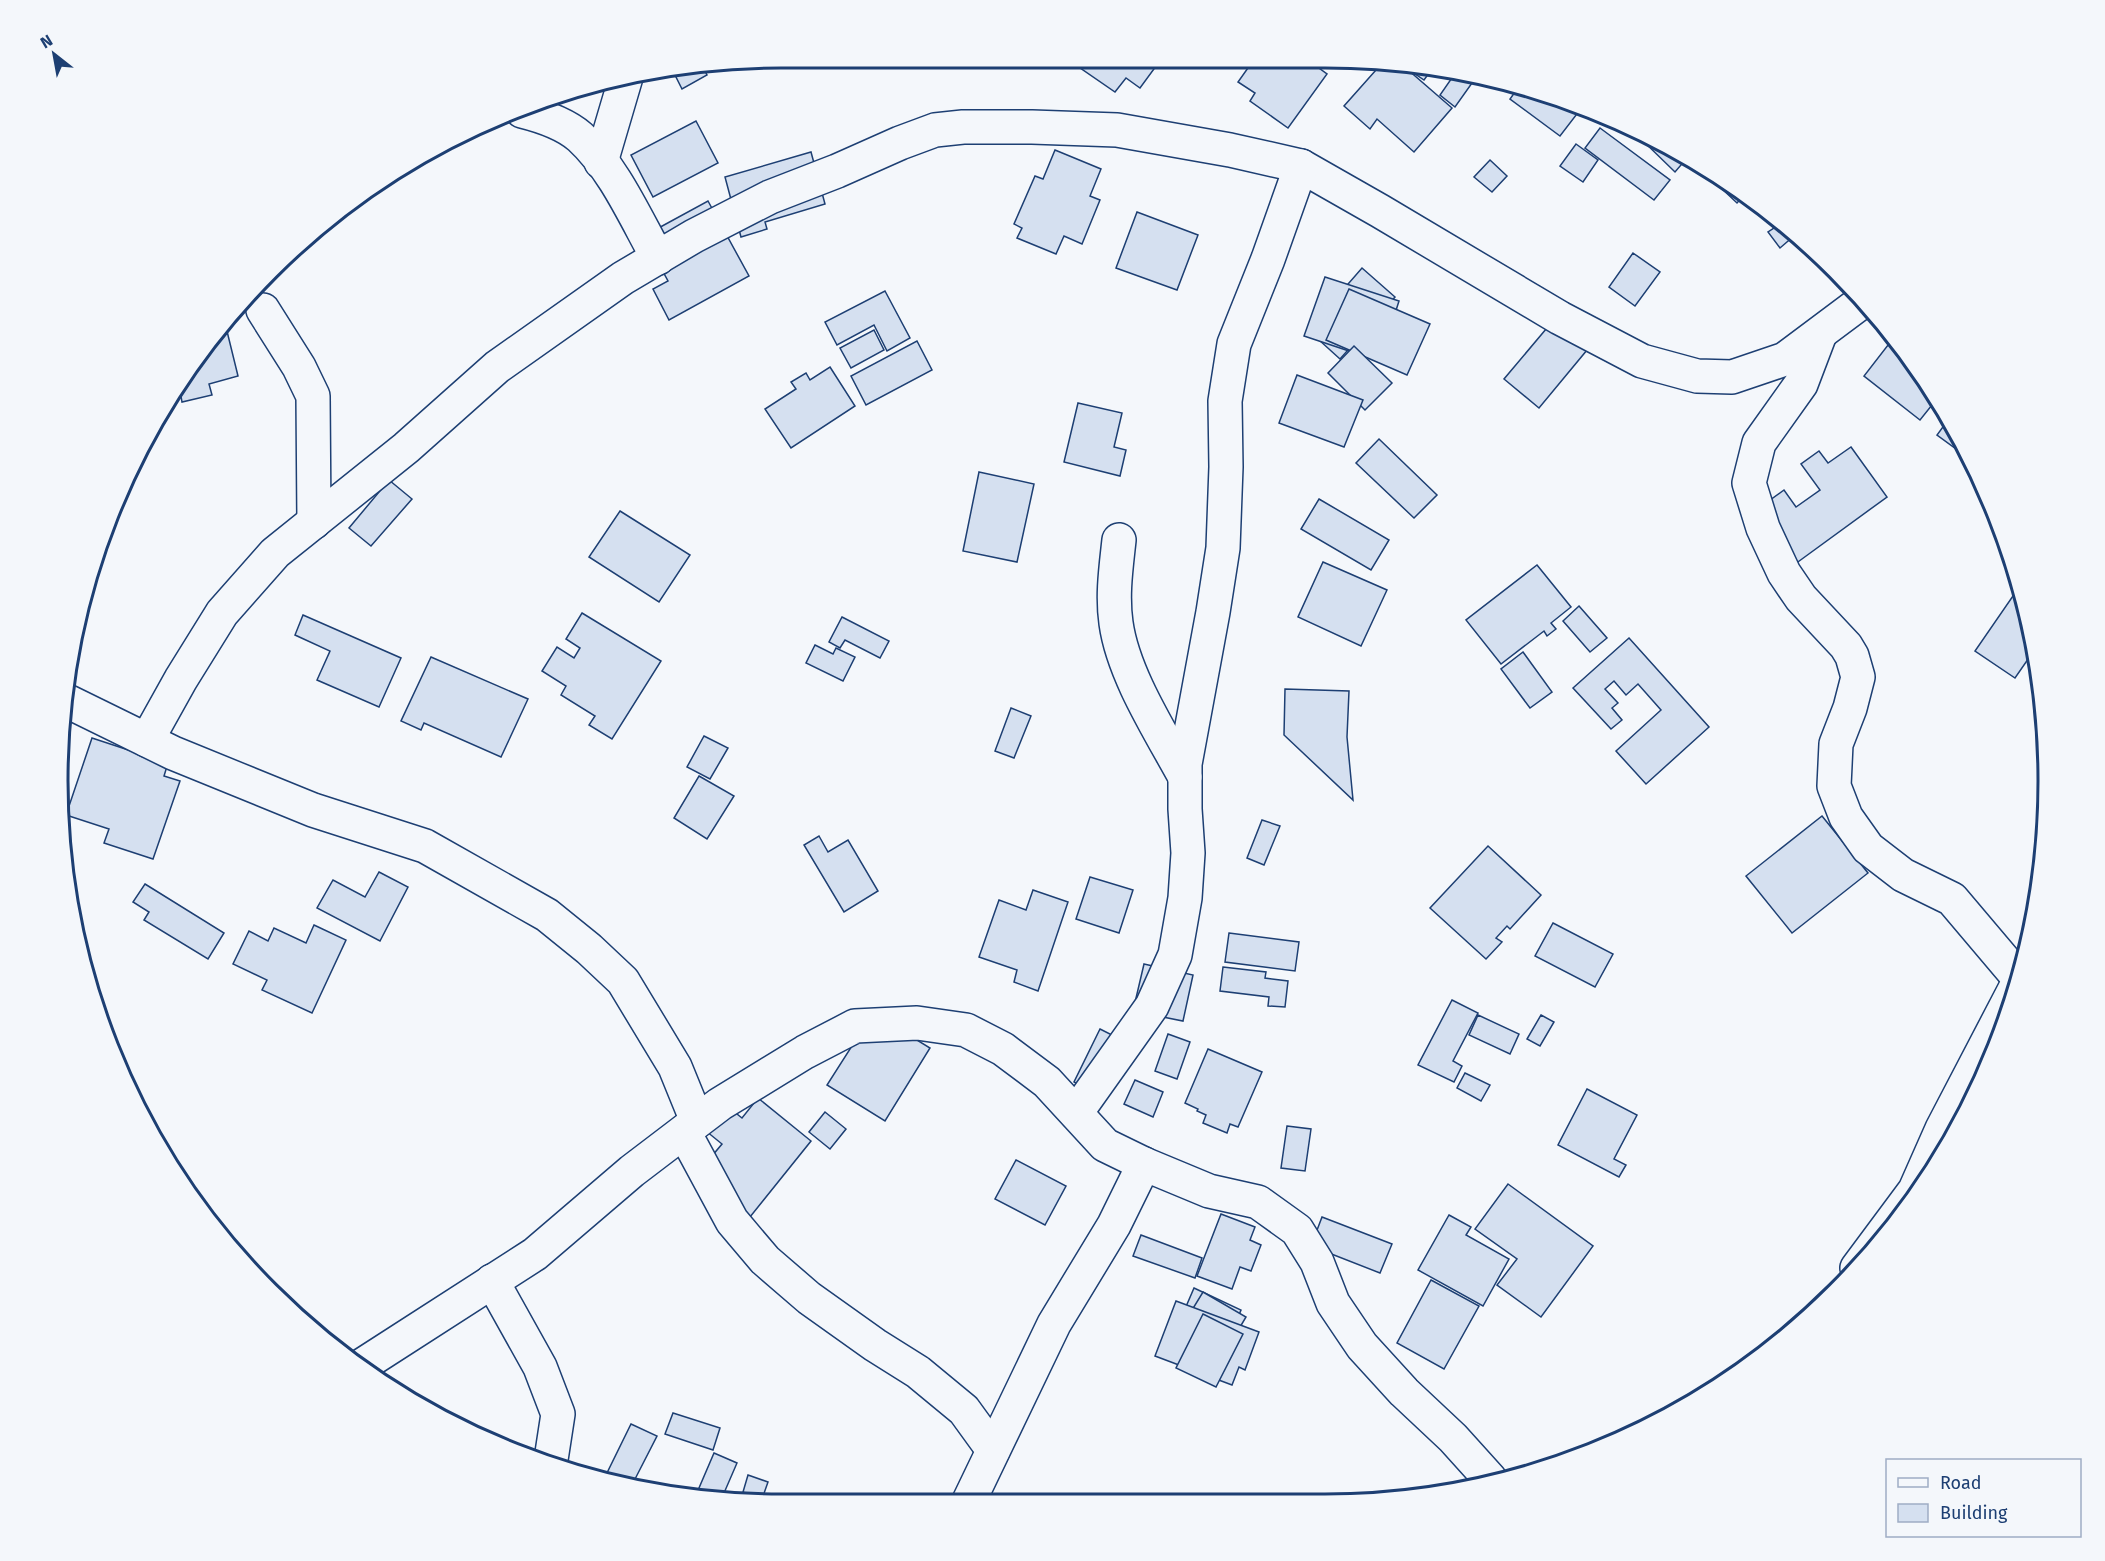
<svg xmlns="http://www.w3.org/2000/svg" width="2105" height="1561" viewBox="0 0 2105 1561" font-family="'Fira Sans',sans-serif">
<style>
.building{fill:#d5e0f0;stroke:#1d3f73;stroke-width:1.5}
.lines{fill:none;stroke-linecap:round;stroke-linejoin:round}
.minor-casing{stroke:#1d3f73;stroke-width:36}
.secondary-casing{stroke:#1d3f73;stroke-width:36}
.minor{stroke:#f4f7fb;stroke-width:33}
.secondary{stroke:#f4f7fb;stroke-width:33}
.rim{fill:none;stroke:#1d3f73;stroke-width:3}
</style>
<rect width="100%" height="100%" fill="#f4f7fb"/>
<g class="building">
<polygon points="1077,58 1162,58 1140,88 1126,78 1115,92 1073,63"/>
<polygon points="1255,58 1305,58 1327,74 1288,128 1250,101 1255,93 1238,82"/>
<polygon points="1384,61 1400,63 1452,108 1414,152 1377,119 1370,129 1344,106"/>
<polygon points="1407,64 1432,69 1424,80 1405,67"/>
<polygon points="703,67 707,75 682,89 673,71"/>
<polygon points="1456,72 1477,76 1455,107 1440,95"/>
<polygon points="1520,85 1567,101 1580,110 1560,136 1510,99"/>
<polygon points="696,121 718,163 653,197 631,155"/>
<polygon points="1600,128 1670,180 1654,200 1585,148"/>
<polygon points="1643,134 1687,158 1675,172 1640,138"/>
<polygon points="1576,144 1598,160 1583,182 1560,166"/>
<polygon points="1055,150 1101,169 1090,196 1100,200 1082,244 1064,236 1056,254 1017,238 1022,228 1014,224 1035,176 1043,179"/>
<polygon points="811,152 825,204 765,222 767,229 741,237 725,177"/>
<polygon points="1490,160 1507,176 1492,192 1474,177"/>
<polygon points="1705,167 1727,179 1745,194 1737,203 1702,170"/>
<polygon points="708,201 749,276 669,320 653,289 668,281 655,257 653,231"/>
<polygon points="1765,211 1795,235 1780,248 1768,232 1777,226"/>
<polygon points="1137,212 1198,235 1177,290 1116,268"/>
<polygon points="1633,253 1660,272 1635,306 1609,287"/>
<polygon points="1362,268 1395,297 1340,359 1308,330"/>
<polygon points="1325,277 1399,301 1386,342 1377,339 1370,358 1304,336"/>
<polygon points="1349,289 1430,324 1407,375 1326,340"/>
<polygon points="885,291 910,338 887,351 874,325 837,345 825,322"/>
<polygon points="1557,316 1592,344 1539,408 1504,379"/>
<polygon points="225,323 238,376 209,384 212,395 182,402 180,391 170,394 179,378"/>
<polygon points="874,330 884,350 851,368 840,348"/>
<polygon points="1895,336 1936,400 1920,420 1864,376"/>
<polygon points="917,341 932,370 866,405 851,376"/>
<polygon points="1354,346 1392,383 1365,410 1328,373"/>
<polygon points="830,367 855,406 791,448 765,409 796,389 791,382 806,373 810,380"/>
<polygon points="1297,375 1363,400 1344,447 1279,423"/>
<polygon points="1078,403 1122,413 1114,447 1126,450 1120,476 1064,462"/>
<polygon points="1948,420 1974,461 1974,462 1937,435"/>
<polygon points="1379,439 1437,495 1414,518 1356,463"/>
<polygon points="1851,447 1887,497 1791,567 1759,508 1784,490 1796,507 1820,490 1801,464 1819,451 1828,463"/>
<polygon points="979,472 1034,484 1017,562 963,551"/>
<polygon points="389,480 412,499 371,546 349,528"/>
<polygon points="1319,499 1389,540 1371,570 1301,529"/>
<polygon points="620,511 690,555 659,602 589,557"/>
<polygon points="1323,562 1387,590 1361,646 1298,617"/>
<polygon points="1537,565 1571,607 1551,623 1556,629 1547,636 1544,631 1501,664 1466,620"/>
<polygon points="2015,593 2024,599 2033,652 2015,678 1975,651"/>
<polygon points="1579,606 1607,638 1590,652 1563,621"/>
<polygon points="582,613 661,661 612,739 589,725 595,716 561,695 566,686 542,671 557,647 574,658 580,648 566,639"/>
<polygon points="303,615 401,658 379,707 317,680 330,651 295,635"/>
<polygon points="842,617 889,641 880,658 845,640 840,648 829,642"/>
<polygon points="1629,638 1709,727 1646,784 1616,751 1661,710 1638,684 1626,695 1614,681 1605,689 1618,703 1612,708 1622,720 1611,729 1573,688"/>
<polygon points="815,645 833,654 836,648 855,657 843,681 806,663"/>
<polygon points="1523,652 1552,692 1530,708 1501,669"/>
<polygon points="431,657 528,699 501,757 424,723 421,730 401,721"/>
<polygon points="1285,689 1349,691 1347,737 1353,800 1284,735"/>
<polygon points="1011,708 1031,716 1014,758 995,751"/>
<polygon points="704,736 728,748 710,779 687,767"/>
<polygon points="92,738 168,763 164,776 180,781 153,859 104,843 109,829 66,815"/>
<polygon points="699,776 734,796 707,839 674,818"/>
<polygon points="1822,816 1868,873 1792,933 1746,876"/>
<polygon points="1262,820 1280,826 1264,865 1247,858"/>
<polygon points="819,836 828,852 848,840 878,891 844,912 804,845"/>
<polygon points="1488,846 1541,895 1510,929 1507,926 1496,938 1502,942 1486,959 1430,908"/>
<polygon points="379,872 408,887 380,941 317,908 333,880 365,897"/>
<polygon points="1090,877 1133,890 1119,933 1076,919"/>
<polygon points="145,884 224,933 208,959 144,920 149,912 133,902"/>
<polygon points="1033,890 1068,902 1038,991 1014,982 1017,970 979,957 999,900 1026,910"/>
<polygon points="1553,923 1613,954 1595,987 1535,956"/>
<polygon points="314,925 346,940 312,1013 262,990 267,980 233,964 249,931 268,941 274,928 306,943"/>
<polygon points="1229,933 1299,942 1295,971 1225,962"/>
<polygon points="1144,964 1193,975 1183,1021 1133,1011"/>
<polygon points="1223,967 1266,972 1265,978 1288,981 1285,1007 1268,1006 1269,997 1220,991"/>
<polygon points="1452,1000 1478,1013 1453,1061 1462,1066 1454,1082 1418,1065"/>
<polygon points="873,1013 930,1048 885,1121 827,1085"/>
<polygon points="1478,1015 1519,1034 1510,1054 1469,1035"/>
<polygon points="1541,1015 1554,1022 1540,1046 1527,1039"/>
<polygon points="1100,1029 1120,1039 1094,1093 1074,1082"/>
<polygon points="1168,1034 1190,1042 1177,1079 1155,1071"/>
<polygon points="1208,1049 1262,1072 1238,1127 1230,1124 1227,1133 1203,1123 1206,1115 1197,1111 1198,1109 1185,1103"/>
<polygon points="1465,1073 1490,1085 1481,1101 1457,1088"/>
<polygon points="1135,1080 1163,1092 1153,1117 1124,1104"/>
<polygon points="1587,1089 1637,1115 1614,1159 1626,1165 1619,1177 1558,1145"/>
<polygon points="758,1098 811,1141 750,1217 696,1175 722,1144 706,1131 727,1106 742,1118"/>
<polygon points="825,1112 846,1129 830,1149 809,1132"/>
<polygon points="1287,1126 1311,1129 1305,1171 1281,1168"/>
<polygon points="1016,1160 1066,1186 1045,1225 995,1199"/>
<polygon points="1508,1184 1593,1246 1541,1317 1497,1285 1517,1259 1475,1229"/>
<polygon points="1221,1214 1255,1227 1250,1240 1261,1245 1251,1271 1240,1267 1232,1289 1197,1276"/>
<polygon points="1449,1215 1471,1227 1466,1235 1509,1259 1483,1306 1418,1270"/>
<polygon points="1322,1217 1392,1244 1380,1273 1311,1246"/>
<polygon points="1141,1235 1202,1258 1195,1278 1133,1256"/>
<polygon points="1431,1280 1479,1306 1444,1369 1397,1343"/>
<polygon points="1194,1288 1241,1310 1232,1331 1185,1309"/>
<polygon points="1203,1292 1246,1317 1236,1334 1192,1310"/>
<polygon points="1176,1301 1259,1332 1245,1370 1239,1367 1232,1385 1155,1356"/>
<polygon points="1203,1314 1243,1334 1216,1387 1176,1368"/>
<polygon points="673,1413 720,1428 713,1450 665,1434"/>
<polygon points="631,1424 657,1436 633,1483 605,1477"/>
<polygon points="714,1453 737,1463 721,1500 696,1495"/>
<polygon points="748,1475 768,1482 762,1499 743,1492"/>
</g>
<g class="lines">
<defs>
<g id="minor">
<path d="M522 111C542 116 564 123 580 137 614 168 636 219 658 258"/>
<polyline points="601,162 626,77"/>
<polyline points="263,310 299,367 313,396 314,522"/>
<polyline points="1820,334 1801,384 1759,443 1749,483 1763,528 1784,573 1801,598 1846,646 1852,656 1858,677 1850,708 1836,744 1834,786 1846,817 1868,848 1903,875 1952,899 2018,977"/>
<path d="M1119 540C1116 568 1112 595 1116 623 1123 674 1160 731 1185 777"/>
<polyline points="67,701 173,753 313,810 425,846 547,915 589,949 623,981 675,1067 697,1121"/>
<polyline points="147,740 181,679 222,613 275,553 406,448 497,367 623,278 694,236 770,197 837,171 900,143 935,130 963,127 1032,127 1117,130 1230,150 1301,166 1380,211 1560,318 1642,361 1697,376 1732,377 1785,359 1864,300"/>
<polyline points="1076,1113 1152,1006 1175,955 1185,898 1188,853 1185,809 1185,764 1213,612 1223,548 1226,467 1225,401 1234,344 1268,259 1301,166"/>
<polyline points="684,1132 732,1221 765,1260 809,1298 875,1345 918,1372 964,1410 993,1450"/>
<polyline points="492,1281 540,1367 558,1414 550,1466"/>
<polyline points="361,1366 535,1254 632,1171 720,1104 805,1052 855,1026 917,1023 966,1030 1003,1049 1047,1082 1105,1145 1144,1164 1209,1191 1258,1202 1297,1230 1317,1262 1333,1303 1362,1346 1404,1392 1453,1438 1490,1479"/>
<polyline points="969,1501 1054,1324 1114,1225 1144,1164"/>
</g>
<polyline id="secondary" points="1857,1268 1915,1190 1942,1129 2015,989"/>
</defs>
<use href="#minor" class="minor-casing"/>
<use href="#secondary" class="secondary-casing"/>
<use href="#minor" class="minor"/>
<use href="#secondary" class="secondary"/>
</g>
<path d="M0 0H2105V1561H0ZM781 68H1325A713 713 0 0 1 2038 781V781A713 713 0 0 1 1325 1494H781A713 713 0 0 1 68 781V781A713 713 0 0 1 781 68Z" fill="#f4f7fb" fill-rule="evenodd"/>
<path class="rim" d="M781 68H1325A713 713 0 0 1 2038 781V781A713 713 0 0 1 1325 1494H781A713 713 0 0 1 68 781V781A713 713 0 0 1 781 68Z"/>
<rect x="1886" y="1459" width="195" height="78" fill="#f4f7fb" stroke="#9eadc5" stroke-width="1.5"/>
<rect x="1898" y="1478" width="30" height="9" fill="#f4f7fb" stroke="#9eadc5" stroke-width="1.5"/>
<text x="1940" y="1489" font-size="18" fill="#1d3f73">Road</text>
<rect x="1898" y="1504" width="30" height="18" fill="#d5e0f0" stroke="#9eadc5" stroke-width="1.5"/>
<text x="1940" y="1519" font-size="18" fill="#1d3f73">Building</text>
<g transform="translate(54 54) rotate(329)" stroke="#f4f7fb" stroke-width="4.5" paint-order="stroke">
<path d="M0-4.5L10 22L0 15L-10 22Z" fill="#1d3f73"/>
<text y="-9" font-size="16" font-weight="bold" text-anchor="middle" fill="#1d3f73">N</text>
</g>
</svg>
